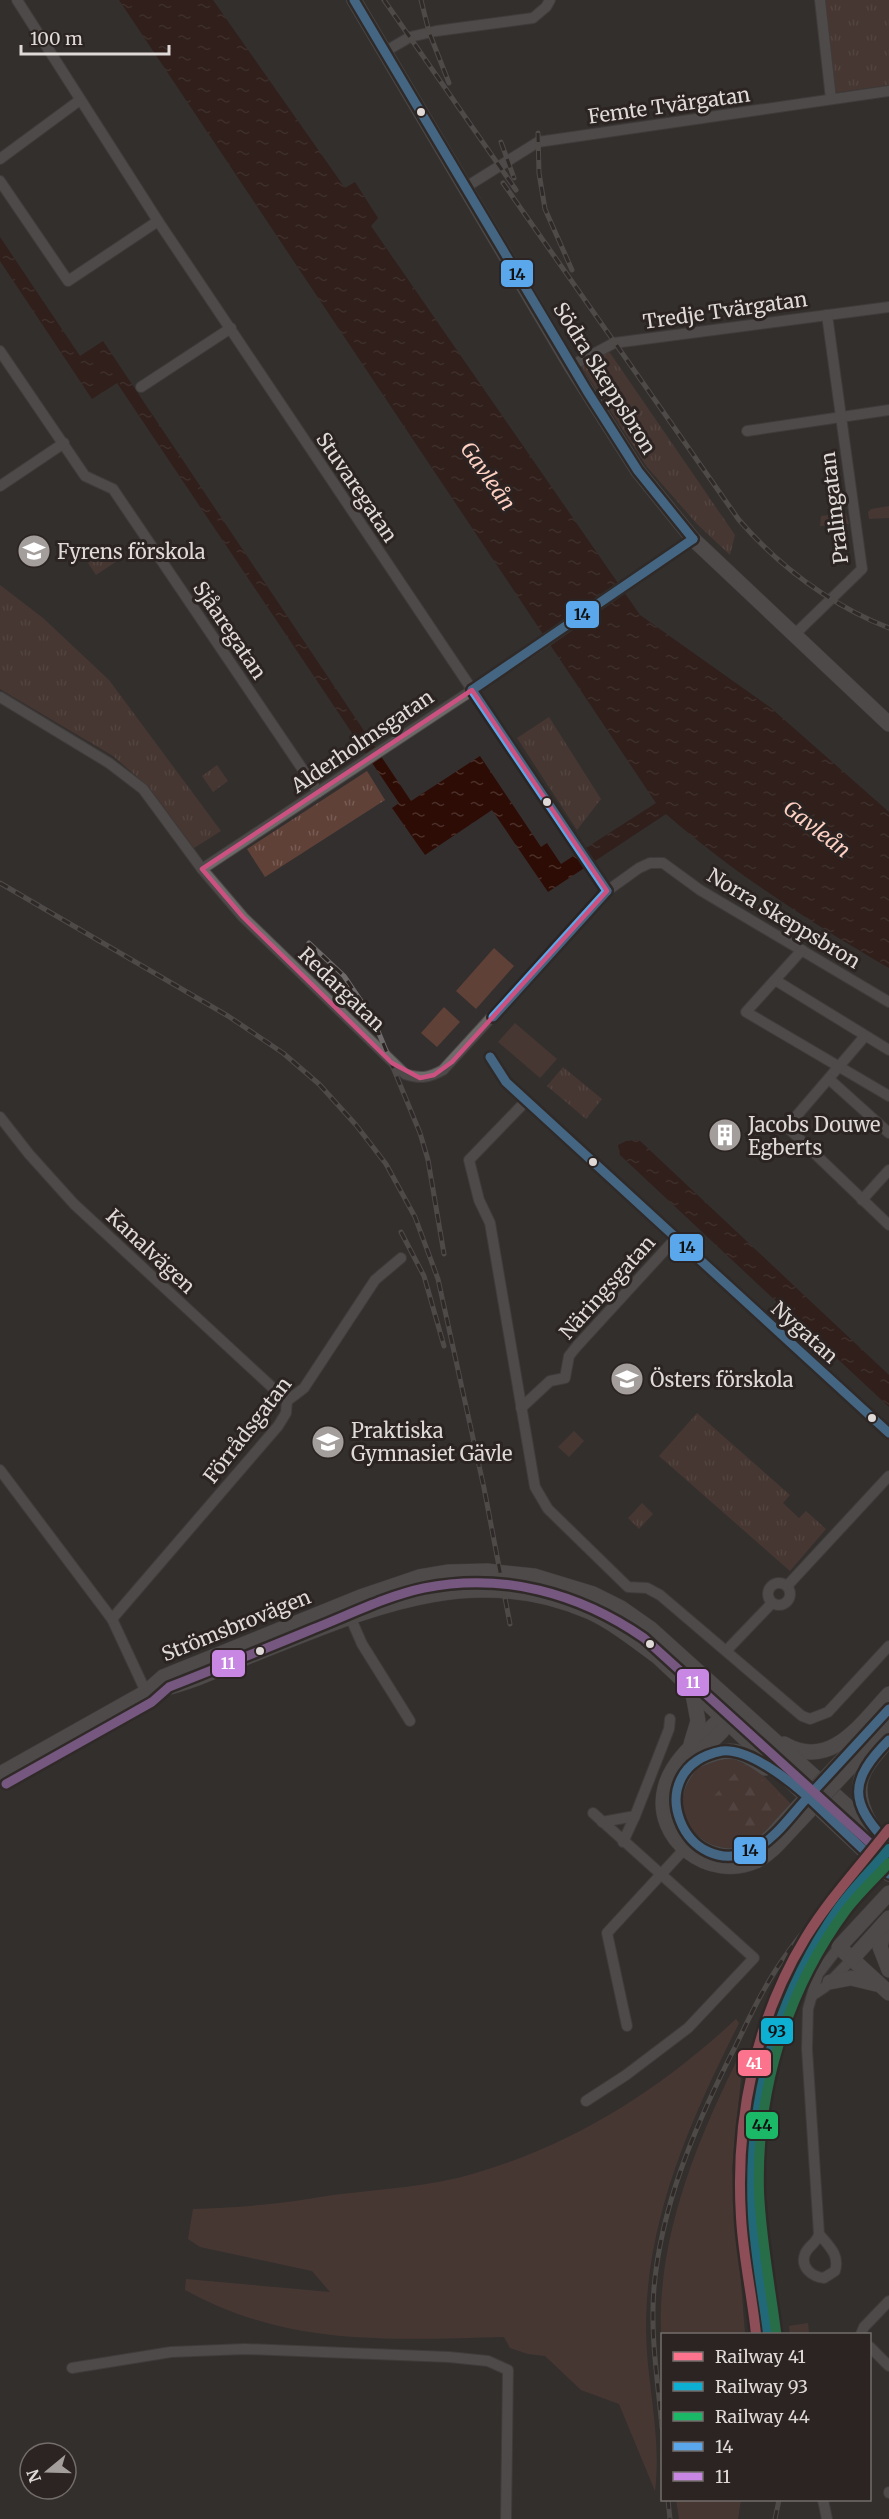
<svg xmlns="http://www.w3.org/2000/svg" width="889" height="2519" viewBox="0 0 889 2519" font-family="Merriweather,serif">
<style>
.green{fill:#604138}
.forest{fill:url(#forest-firs)}
.park{fill:url(#park-tufts)}
.water{fill:url(#water-ripples)}
.lines{fill:none;stroke-linecap:round;stroke-linejoin:round}
.street-casing{stroke:#4e4a49;stroke-width:12}
.secondary-casing{stroke:#4e4a49;stroke-width:16}
.street{stroke:#6d6a6a;stroke-width:10}
.secondary{stroke:#6d6a6a;stroke-width:15}
.rail-casing{stroke:#6d6a69;stroke-width:5}
.rail{stroke:#2b2422;stroke-width:3;stroke-dasharray:9;stroke-linecap:butt}
.secondary-bridge-casing{stroke:#4e4a49;stroke-width:16;stroke-linecap:butt}
.secondary-bridge{stroke:#6d6a6a;stroke-width:15}
.bus-1-casing{stroke:#2b2422;stroke-width:14}
.bus-2-casing{stroke:#2b2422;stroke-width:14}
.bus-1{stroke:#5aa8eb;stroke-width:9}
.bus-2{stroke:#c787e3;stroke-width:9}
.rail-1-casing{stroke:#2b2422;stroke-width:15}
.rail-2-casing{stroke:#2b2422;stroke-width:15}
.rail-3-casing{stroke:#2b2422;stroke-width:15}
.rail-1{stroke:#fc738d;stroke-width:10}
.rail-2{stroke:#0dafd3;stroke-width:10}
.rail-3{stroke:#1ab867;stroke-width:10}
.marked{fill:none;stroke:#cb5280;stroke-width:4.5;stroke-linejoin:round}
.bus-dot{fill:#dfdad8;stroke:#2b2422;stroke-width:2}
.labels{text-anchor:middle;dominant-baseline:central;stroke-width:6;stroke-linejoin:round;paint-order:stroke}
.street-label{font-size:20px;fill:#dfdad8;stroke:#2b2422}
.poi-label{font-size:20px;fill:#dfdad8;stroke:#2b2422;text-anchor:start}
.water-label{font-size:21px;font-style:italic;fill:#ffd1c3;stroke:#2b2422}
.line-badge{stroke:#2b2422;stroke-width:2}
.badge-label{font-size:16px;text-anchor:middle;font-weight:bold;fill:#fff}
.pale-badge-label{font-size:16px;text-anchor:middle;font-weight:bold;fill:#111}
</style>
<defs>
<pattern id="forest-firs" width="22" height="20" patternUnits="userSpaceOnUse" patternTransform="scale(1.5)"><rect width="22" height="20" fill="#604138"/><path d="M5 1l3.5 6h-7zM16 11l3.5 6h-7z" fill="#765c54"/></pattern>
<pattern id="park-tufts" width="24" height="20" patternUnits="userSpaceOnUse" patternTransform="scale(1.5)"><rect width="24" height="20" fill="#604138"/><path d="M3 7l-1-3M5 7V3M7 7l1-3M15 17l-1-3M17 17v-4M19 17l1-3" fill="none" stroke="#765c54"/></pattern>
<pattern id="water-ripples" width="26" height="14" patternUnits="userSpaceOnUse" patternTransform="scale(1.5)"><rect width="26" height="14" fill="#2d0c05"/><path d="M2 4q2-2 4 0t4 0M15 11q2-2 4 0t4 0" fill="none" stroke="#4b2f29"/></pattern>
</defs>
<rect width="100%" height="100%" fill="#332f2e"/>
<g class="green">
<polygon points="889,506 889,518 869,519 868,512 871,509"/>
<polygon points="844,513 846,514 849,524 820,526 821,516"/>
<polygon points="494,948 514,966 476,1009 456,991"/>
<polygon points="444,1007 460,1022 437,1047 421,1033"/>
<polygon points="515,1023 557,1059 540,1078 498,1042"/>
<path d="M728 1755 760 1772 790 1803V1808C780 1818 770 1835 758 1842 713 1869 658 1814 693 1773 695 1770 698 1765 702 1763 709 1759 720 1757 728 1755Z"/>
<path d="M736 2019 739 2023C691 2119 646 2218 646 2328 646 2382 662 2436 655 2491L619 2404 581 2390 545 2356 528 2354 510 2348 504 2337C423 2339 335 2344 257 2320 231 2313 208 2302 185 2290L186 2279 330 2292 312 2271 200 2247 188 2239 193 2209C218 2208 244 2207 270 2204 291 2202 312 2198 333 2195 381 2189 430 2187 476 2173 575 2144 661 2089 736 2019Z"/>
<path d="M739 2056 743 2058 732 2168 745 2334H662V2350C653 2247 694 2147 739 2056Z"/>
<polygon points="676,2500 741,2500 738,2519 679,2519"/>
</g>
<polygon class="forest" points="744,1763 788,1803 751,1845 706,1805"/>
<g class="park">
<polygon points="823,0 889,0 889,85 833,93"/>
<polygon points="608,350 735,535 730,555 697,524 647,467 581,366"/>
<polygon points="112,547 120,559 96,575 88,563"/>
<polygon points="0,585 43,618 109,680 221,831 194,848 149,787 113,756 0,689"/>
<polygon points="549,717 601,799 577,830 517,738"/>
<polygon points="217,765 228,781 213,792 202,776"/>
<polygon points="367,771 385,800 265,877 247,849"/>
<polygon points="563,1067 602,1099 586,1119 547,1086"/>
<polygon points="697,1413 790,1495 783,1503 799,1518 806,1511 826,1529 790,1571 659,1456"/>
<polygon points="574,1431 584,1441 569,1457 558,1447"/>
<polygon points="642,1503 653,1514 639,1529 628,1518"/>
<polygon points="808,2323 809,2334 790,2334 789,2326"/>
</g>
<g class="water">
<path d="M119 0H213L345 188 355 182 378 218 371 226 640 615 771 708 889 812V968C812 923 733 873 666 814L548 892 492 810 425 855 392 808 399 803 117 383 92 399 0 261V237L80 356 103 341 411 801 480 756 541 847 547 843 561 864 656 803Z"/>
<polygon points="639,1140 889,1375 889,1407 620,1155 618,1145 626,1141"/>
</g>
<g class="lines">
<defs>
<g id="street">
<polyline points="17,0 158,221 607,891"/>
<polyline points="820,0 831,99"/>
<polyline points="386,51 410,37 436,31 533,18 546,7 550,0"/>
<polyline points="0,159 80,100"/>
<polyline points="0,181 68,281 158,221"/>
<polyline points="466,187 538,142 889,91"/>
<polyline points="0,351 85,476 113,489 318,792"/>
<polyline points="571,366 614,343 889,307"/>
<polyline points="141,387 231,328"/>
<polyline points="747,431 889,410"/>
<polyline points="0,486 64,443"/>
<polyline points="794,635 862,569 827,315"/>
<path d="M0 697 109 763 143 789 202 869 243 917 405 1074C420 1079 429 1078 443 1070L607 891 639 868 650 863H663L700 890 889 1002"/>
<polyline points="202,869 542,644 693,539"/>
<polyline points="802,950 746,1012 889,1096"/>
<polyline points="775,980 889,1050"/>
<polyline points="865,1036 787,1127 889,1225"/>
<polyline points="490,1057 506,1082 889,1433"/>
<polyline points="829,1079 889,1133"/>
<polyline points="526,1101 469,1160 479,1200 490,1223 535,1487 548,1509 628,1587 647,1588 660,1595 802,1716 810,1719 828,1712 889,1646"/>
<polyline points="0,1117 29,1154 74,1204 287,1401"/>
<polyline points="862,1200 889,1170"/>
<polyline points="521,1408 550,1381 565,1378 569,1356 577,1346 676,1238"/>
<polyline points="0,1470 112,1619 146,1692"/>
<circle cx="779" cy="1594" r="11"/>
<polyline points="787,1586 889,1476"/>
<polyline points="348,1612 362,1644 410,1721"/>
<polyline points="112,1619 278,1426 286,1413 287,1401 304,1388 375,1280 401,1258"/>
<polyline points="727,1650 772,1603"/>
<polyline points="602,1822 635,1816 669,1729 670,1719"/>
<polyline points="623,1842 635,1816"/>
<polyline points="813,1995 825,1987 852,1959"/>
<polyline points="627,2026 607,1933 689,1844"/>
<polyline points="586,2101 626,2075 688,2028 754,1958 593,1813"/>
<path d="M819 2234C829 2246 840 2255 835 2271L824 2278C812 2277 800 2267 805 2254 808 2246 817 2243 819 2234L807 2049 808 2009 818 1974 839 1947"/>
<polyline points="861,2334 864,2327 889,2301"/>
<polyline points="870,2347 889,2366"/>
<polyline points="72,2368 171,2352 245,2349 449,2357 488,2361 508,2370 506,2519"/>
<polyline points="889,2492 889,2493"/>
<polyline points="823,2500 827,2519"/>
</g>
<g id="secondary">
<polyline points="354,0 571,366 638,471 693,539 889,724"/>
<path d="M146 1692C185 1687 222 1667 257 1653 367 1610 473 1560 590 1612 614 1623 636 1641 658 1657L889 1874"/>
<path d="M729 1710C708 1734 673 1755 665 1788 652 1839 709 1882 756 1861 770 1854 780 1842 790 1831"/>
<path d="M722 1731C706 1747 684 1767 677 1789 664 1831 712 1870 751 1851 764 1845 773 1834 782 1824"/>
<polyline points="691,1744 698,1721 692,1689"/>
<path d="M784 1744C830 1771 861 1724 889 1694"/>
<polyline points="844,1758 877,1722"/>
<path d="M700 1759C730 1746 739 1749 765 1768"/>
<polyline points="852,1765 889,1725"/>
<polyline points="0,1774 146,1692 163,1677 363,1596 419,1577 449,1572 487,1571 534,1576 593,1594 621,1608 651,1629 889,1844"/>
<path d="M871 1825C849 1787 861 1768 889 1740"/>
<polyline points="889,1893 839,1947 889,1993"/>
<polyline points="885,1925 880,1947 889,1970"/>
<polyline points="852,1959 889,1918"/>
<polyline points="830,1982 851,1978 876,1984"/>
</g>
</defs>
<use href="#street" class="street-casing"/>
<use href="#secondary" class="secondary-casing"/>
<use href="#street" class="street"/>
<use href="#secondary" class="secondary"/>
<defs>
<g id="rail">
<polyline points="384,0 516,190"/>
<polyline points="421,0 429,32 449,83"/>
<polyline points="538,133 539,173 545,209 572,270"/>
<polyline points="501,142 514,178"/>
<path d="M503 183 739 520C780 567 831 605 889 628"/>
<polyline points="0,883 228,1016 283,1053 319,1084 356,1125 386,1164 415,1217 438,1279 484,1488 510,1624"/>
<polyline points="309,943 344,976 365,1007 378,1031 420,1133 428,1160 444,1254"/>
<polyline points="401,1232 424,1276 444,1346"/>
<path d="M777 2334C770 2280 760 2226 759 2171 759 2081 786 1983 841 1910 855 1890 873 1873 889 1855"/>
<path d="M662 2428C658 2382 650 2335 654 2288 661 2207 694 2129 730 2057 742 2034 752 2010 765 1988 782 1957 804 1930 827 1904"/>
<polyline points="668,2500 670,2519"/>
<polyline points="775,2519 779,2500"/>
</g>
</defs>
<use href="#rail" class="rail-casing"/>
<use href="#rail" class="rail"/>
<defs>
<g id="secondary-bridge">
<polyline points="782,1824 844,1758"/>
<polyline points="790,1831 852,1765"/>
</g>
</defs>
<use href="#secondary-bridge" class="secondary-bridge-casing"/>
<use href="#secondary-bridge" class="secondary-bridge"/>
<defs>
<g id="bus-1">
<polyline points="354,0 587,391 638,471 693,539"/>
<polyline points="472,690 693,539"/>
<polyline points="472,690 607,891"/>
<polyline points="493,1017 607,891"/>
<polyline points="490,1057 506,1082 889,1433"/>
<path d="M889 1740C849 1780 848 1803 889 1844"/>
<path d="M722 1751C748 1748 788 1779 808 1797 791 1815 777 1837 755 1849 685 1886 636 1768 722 1751Z"/>
<polyline points="808,1797 889,1874"/>
<polyline points="808,1797 889,1709"/>
</g>
<path id="bus-2" d="M6 1784 152 1702 169 1687C217 1668 265 1649 313 1629 349 1615 386 1596 424 1588 502 1572 579 1593 644 1638L881 1853"/>
</defs>
<use href="#bus-1" class="bus-1-casing"/>
<use href="#bus-2" class="bus-2-casing"/>
<use href="#bus-1" class="bus-1"/>
<use href="#bus-2" class="bus-2"/>
<defs>
<path id="rail-1" d="M756 2334C752 2295 743 2256 741 2217 735 2120 755 2020 806 1937 830 1898 861 1865 889 1829"/>
<path id="rail-2" d="M768 2333C763 2293 755 2254 753 2215 747 2104 775 1999 839 1908 854 1887 873 1869 889 1849"/>
<path id="rail-3" d="M776 2332C770 2286 761 2239 759 2192 756 2092 786 1991 846 1910 859 1893 875 1878 889 1863"/>
</defs>
<use href="#rail-1" class="rail-1-casing"/>
<use href="#rail-2" class="rail-2-casing"/>
<use href="#rail-3" class="rail-3-casing"/>
<use href="#rail-1" class="rail-1"/>
<use href="#rail-2" class="rail-2"/>
<use href="#rail-3" class="rail-3"/>
</g>
<path d="M0 0H889V2519H0ZM472 690 607 891 452 1062 434 1075 420 1078 392 1063 243 917 202 869Z" fill="#332f2e" fill-opacity=".55" fill-rule="evenodd"/>
<path class="marked" d="M472 690 607 891 452 1062 434 1075 420 1078 392 1063 243 917 202 869Z"/>
<defs>
<symbol id="school-disc" viewBox="-11 -11 22 22"><circle r="9.5" fill="#a39e9c" stroke="#2b2422"/><path d="M0-5L7-2L0 1L-7-2ZM-4 1L0 2.5L4 1V4Q0 6-4 4Z" fill="#fff"/></symbol>
<symbol id="building-disc" viewBox="-11 -11 22 22"><circle r="9.5" fill="#a39e9c" stroke="#2b2422"/><path d="M-4-6H4V6H1V3H-1V6H-4ZM-2.5-4.3h1.7v1.8h-1.7ZM.8-4.3h1.7v1.8H.8ZM-2.5-1h1.7V.8h-1.7ZM.8-1h1.7V.8H.8Z" fill="#fff"/></symbol>
<symbol id="university-disc" viewBox="-11 -11 22 22"><circle r="9.5" fill="#a39e9c" stroke="#2b2422"/><path d="M0-5L7-2L0 1L-7-2ZM-4 1L0 2.5L4 1V4Q0 6-4 4Z" fill="#fff"/></symbol>
</defs>
<g fill-rule="evenodd">
<use href="#school-disc" x="15" y="532" width="38" height="38"/>
<use href="#building-disc" x="706" y="1116" width="38" height="38"/>
<use href="#school-disc" x="608" y="1360" width="38" height="38"/>
<use href="#university-disc" x="309" y="1423" width="38" height="38"/>
</g>
<g class="bus-dot">
<circle cx="421" cy="112" r="5"/>
<circle cx="547" cy="802" r="5"/>
<circle cx="593" cy="1162" r="5"/>
<circle cx="872" cy="1418" r="5"/>
<circle cx="650" cy="1644" r="5"/>
<circle cx="260" cy="1651" r="5"/>
</g>
<g class="labels">
<g class="street-label">
<text transform="translate(669 105) rotate(-8)">Femte Tvärgatan</text>
<text transform="translate(725 310) rotate(-8)">Tredje Tvärgatan</text>
<text transform="translate(605 378) rotate(58)">Södra Skeppsbron</text>
<text transform="translate(357 487) rotate(56)">Stuvaregatan</text>
<text transform="translate(834 508) rotate(-97)">Pralingatan</text>
<text transform="translate(230 630) rotate(56)">Sjåaregatan</text>
<text transform="translate(362 741) rotate(-34)">Alderholmsgatan</text>
<text transform="translate(784 918) rotate(31)">Norra Skeppsbron</text>
<text transform="translate(342 989) rotate(44)">Redargatan</text>
<text transform="translate(151 1251) rotate(43)">Kanalvägen</text>
<text transform="translate(607 1287) rotate(-48)">Näringsgatan</text>
<text transform="translate(805 1332) rotate(42)">Nygatan</text>
<text transform="translate(247 1430) rotate(-52)">Förrådsgatan</text>
<text transform="translate(236 1625) rotate(-22)">Strömsbrovägen</text>
</g>
<g class="poi-label">
<text x="57" y="551">Fyrens förskola</text>
<text x="748" y="1124">Jacobs Douwe<tspan x="748" dy="23">Egberts</tspan></text>
<text x="650" y="1379">Östers förskola</text>
<text x="351" y="1430">Praktiska<tspan x="351" dy="23">Gymnasiet Gävle</tspan></text>
</g>
<g class="water-label">
<text transform="translate(488 476) rotate(55)">Gavleån</text>
<text transform="translate(817 829) rotate(38)">Gavleån</text>
</g>
</g>
<g class="line-badge">
<rect x="500" y="259" width="34" height="29" rx="6" fill="#5aa8eb"/>
<rect x="565" y="600" width="35" height="29" rx="6" fill="#5aa8eb"/>
<rect x="669" y="1233" width="35" height="29" rx="6" fill="#5aa8eb"/>
<rect x="211" y="1649" width="35" height="29" rx="6" fill="#c787e3"/>
<rect x="676" y="1668" width="34" height="29" rx="6" fill="#c787e3"/>
<rect x="733" y="1836" width="34" height="29" rx="6" fill="#5aa8eb"/>
<rect x="760" y="2017" width="34" height="28" rx="6" fill="#0dafd3"/>
<rect x="737" y="2049" width="35" height="28" rx="6" fill="#fc738d"/>
<rect x="745" y="2111" width="34" height="29" rx="6" fill="#1ab867"/>
</g>
<g class="badge-label">
<text x="228" y="1669">11</text>
<text x="693" y="1688">11</text>
<text x="754" y="2069">41</text>
</g>
<g class="pale-badge-label">
<text x="517" y="280">14</text>
<text x="582" y="620">14</text>
<text x="687" y="1253">14</text>
<text x="750" y="1856">14</text>
<text x="777" y="2037">93</text>
<text x="762" y="2131">44</text>
</g>
<rect x="661" y="2333" width="210" height="168" fill="#2b2422" stroke="#736d6b" stroke-width="1.5"/>
<rect x="673" y="2352" width="30" height="9" fill="#fc738d" stroke="#736d6b" stroke-width="1.5"/>
<text x="715" y="2363" font-size="18" fill="#dfdad8">Railway 41</text>
<rect x="673" y="2382" width="30" height="9" fill="#0dafd3" stroke="#736d6b" stroke-width="1.5"/>
<text x="715" y="2393" font-size="18" fill="#dfdad8">Railway 93</text>
<rect x="673" y="2412" width="30" height="9" fill="#1ab867" stroke="#736d6b" stroke-width="1.5"/>
<text x="715" y="2423" font-size="18" fill="#dfdad8">Railway 44</text>
<rect x="673" y="2442" width="30" height="9" fill="#5aa8eb" stroke="#736d6b" stroke-width="1.5"/>
<text x="715" y="2453" font-size="18" fill="#dfdad8">14</text>
<rect x="673" y="2472" width="30" height="9" fill="#c787e3" stroke="#736d6b" stroke-width="1.5"/>
<text x="715" y="2483" font-size="18" fill="#dfdad8">11</text>
<g transform="translate(48 2471) rotate(251)"><circle r="28" fill="#2b2422" stroke="#736d6b" stroke-width="1.5"/>
<path d="M0-4.5L10 22L0 15L-10 22Z" fill="#a39e9c"/>
<text y="-9" font-size="16" font-weight="bold" text-anchor="middle" fill="#dfdad8">N</text>
</g>
<path d="M21 45v9h148v-9" fill="none" stroke="#dfdad8" stroke-width="3"/>
<text x="30" y="45" font-size="18" fill="#dfdad8" stroke="#2b2422" stroke-width="4.5" paint-order="stroke">100 m</text>
</svg>
